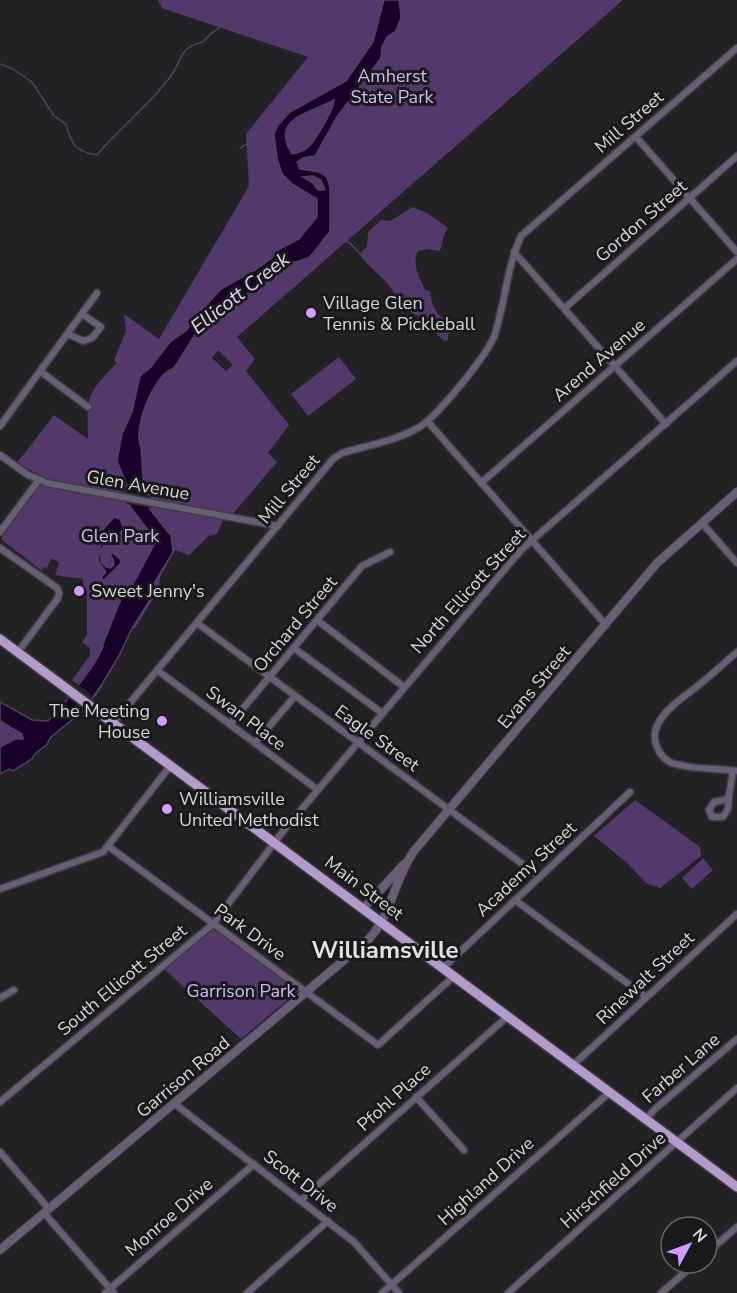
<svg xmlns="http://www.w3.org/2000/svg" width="737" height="1293" viewBox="0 0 737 1293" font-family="'Nunito Sans',sans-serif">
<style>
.green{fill:#53386b;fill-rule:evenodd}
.water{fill:#18002a;stroke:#52405e;stroke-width:1.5;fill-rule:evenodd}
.pier{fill:#222123}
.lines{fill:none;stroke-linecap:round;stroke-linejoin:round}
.stream{stroke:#52405e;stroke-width:1.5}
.minor-casing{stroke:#3f3e40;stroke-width:9}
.tertiary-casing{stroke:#3f3e40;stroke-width:10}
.primary-casing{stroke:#3f3e40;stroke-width:12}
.minor{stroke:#6a5e76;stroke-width:6}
.tertiary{stroke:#6a5e76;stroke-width:8}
.primary{stroke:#b49acd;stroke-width:9}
.poi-dot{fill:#d09dfe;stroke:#19181a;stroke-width:2}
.labels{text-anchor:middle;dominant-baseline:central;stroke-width:6;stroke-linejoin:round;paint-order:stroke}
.park-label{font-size:18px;fill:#d9b8fa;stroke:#19181a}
.street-label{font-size:18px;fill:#d8d7d9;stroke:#19181a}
.poi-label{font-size:18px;fill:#d8d7d9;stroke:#19181a;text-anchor:start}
.water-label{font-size:20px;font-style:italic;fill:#e3d3f4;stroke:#19181a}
.district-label{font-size:24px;font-weight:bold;fill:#e2e1e3;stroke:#19181a}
</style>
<rect width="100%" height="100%" fill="#222123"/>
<g class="green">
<path d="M158 0H623L237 337 255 359 246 371 289 425 268 453 277 462 232 515H225L217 534 209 536 189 555 175 550 160 577 159 589 135 628 131 630 119 656 102 682 103 685 95 697 72 680 90 655V648L82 642 87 635V591H83V579L55 575 59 563 52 558 46 569 44 567 42 571 2 540V537L45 478 17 463 54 415 88 439C87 397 86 394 117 363L114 360 126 331 124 314 159 339 249 186 246 134 308 57 162 8ZM218 350 233 365 226 371 212 358Z"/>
<path d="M413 207 429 214 448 228 444 235 440 251 428 249 418 251C411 264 420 278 425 290L430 291C433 314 439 317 459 327L458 331 448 334V340L444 341 429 326 423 329 419 325 420 317C405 311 400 301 391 288 384 278 369 267 361 257L362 251 367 247 368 232 381 220 390 221Z"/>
<polygon points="339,357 356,379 308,416 291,394"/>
<polygon points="0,721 22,734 23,739 15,739 0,747"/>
<polygon points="635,800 700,847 701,856 660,888 646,883 626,862 594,836"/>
<polygon points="703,858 713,870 692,889 682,878"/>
<polygon points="213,929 299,990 241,1039 164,969"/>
</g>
<g class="water">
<path d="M384 0H399L401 18 396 31 387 37 382 47 381 58 337 117 315 156 303 158 297 162 300 169 319 172 327 177 330 188V231L310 257 296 262H286L257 288 215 312 201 325 174 368C154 373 132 429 141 448L144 491 147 495 149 508 171 536 173 552 153 585V595L131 630 119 656 102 684 84 710 51 737 47 744 34 755 32 759 13 771 9 769 0 774V747L15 739H23L22 734 0 721V702L32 720 48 721C60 709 104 656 103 644L125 589 132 586 154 545V540L148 530 129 505 126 492 127 485 117 461 122 434 132 412 140 376 151 367 170 342 187 330 192 321 221 289 255 270 272 258 278 250 299 239 317 217V199L292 184 282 174 277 158 274 134 278 125 290 112 346 81 373 42ZM334 100C334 109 314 144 306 149 302 152 297 153 292 154 269 118 311 113 334 100ZM313 176 321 180 325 190H318L313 183 303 177Z"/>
<polygon points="114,517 120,519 123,527 116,545 113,546 104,545 101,550 101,562 106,567 111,568 114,565 113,559 110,555 113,553 120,559 121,563 104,580 101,578 106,572 98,561 101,543 100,533"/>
</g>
<g class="pier">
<polygon points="123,491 151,496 152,508 126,504"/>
<polygon points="78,684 93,696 84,710 68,698"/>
</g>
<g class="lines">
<g class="stream">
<path d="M543 16C551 26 561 31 573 35"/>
<path d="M0 64 13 69 32 82 54 116 66 124C72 146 75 151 97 155 120 127 149 106 170 77 183 59 178 48 203 42 211 30 222 29 228 19 231 15 231 6 231 0"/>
<polyline points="358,89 445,146"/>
<polyline points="240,148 249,143 260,147 275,145"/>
<path d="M254 223C258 218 261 212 265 207 277 195 285 197 286 177"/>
<polyline points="333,234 350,243 361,255"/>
<path d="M103 486C97 456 93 453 112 427H126"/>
<polyline points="105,504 107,513 112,520"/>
<polyline points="69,549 82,550"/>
<polyline points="86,551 92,556 98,555"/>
<path d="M97 626C85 613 89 590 101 578"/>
</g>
<defs>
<g id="minor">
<polyline points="636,137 737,252"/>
<polyline points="514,252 666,424"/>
<polyline points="565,308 737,156"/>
<polyline points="68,334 83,341 92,338 101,327 82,314"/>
<polyline points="40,371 88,407"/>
<polyline points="428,422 606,625"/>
<polyline points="0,426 97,293"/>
<polyline points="0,455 28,475 47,483 278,526"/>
<polyline points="481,483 737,259"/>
<polyline points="702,523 737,563"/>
<polyline points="0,532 38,481"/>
<polyline points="0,548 57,588 59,593 58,598 18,652"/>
<polyline points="317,620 404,687"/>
<polyline points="197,623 540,877"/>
<polyline points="294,648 382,713"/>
<path d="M737 652C726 661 716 671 705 680 690 693 667 706 658 724 650 738 658 757 672 763 692 770 717 768 737 771"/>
<polyline points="157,670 318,790"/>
<path d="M114 722 333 459 342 453C366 446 394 441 416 429 434 421 489 353 495 334 505 302 507 267 521 236L737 48"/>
<polyline points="230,724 362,566 390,552"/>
<polyline points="255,743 295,696"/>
<polyline points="729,796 728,809 723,817 712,817 709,810 714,802 725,800 729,796 733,771"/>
<polyline points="108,846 378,1045 454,976"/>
<polyline points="0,889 103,852 171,765"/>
<polyline points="515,900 646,997"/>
<polyline points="443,968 630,792"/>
<polyline points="0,998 14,990"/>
<polyline points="573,1065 737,914"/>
<polyline points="416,1097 464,1150"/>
<polyline points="0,1102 213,924 284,830 521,550 737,361"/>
<polyline points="175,1104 354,1242 399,1293"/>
<polyline points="646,1119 655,1109 737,1039"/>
<polyline points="0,1152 49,1209"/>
<polyline points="301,1200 508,1016"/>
<polyline points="44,1213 114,1293"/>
<polyline points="707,1253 737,1227"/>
<polyline points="105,1293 254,1164"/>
<polyline points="247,1293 328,1221"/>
<polyline points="382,1293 610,1092"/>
<polyline points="508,1293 737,1088"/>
<polyline points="661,1293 696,1263"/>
</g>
<g id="tertiary">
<polyline points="364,908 404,864"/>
<path d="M0 1250 369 939C393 912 394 879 414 851L657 563 737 492"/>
</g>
<polyline id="primary" points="0,639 737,1187"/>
</defs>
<use href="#minor" class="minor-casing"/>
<use href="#tertiary" class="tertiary-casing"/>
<use href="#primary" class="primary-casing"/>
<use href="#minor" class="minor"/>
<use href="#tertiary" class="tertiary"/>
<use href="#primary" class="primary"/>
</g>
<g class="poi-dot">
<circle cx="311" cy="313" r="6"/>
<circle cx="79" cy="591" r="6"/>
<circle cx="162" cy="721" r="6"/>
<circle cx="167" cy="809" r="6"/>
</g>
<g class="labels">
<g class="park-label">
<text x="392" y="76">Amherst<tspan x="392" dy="21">State Park</tspan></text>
<text x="120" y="536">Glen Park</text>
<text x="241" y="991">Garrison Park</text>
</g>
<g class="street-label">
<text transform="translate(629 122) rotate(-41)">Mill Street</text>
<text transform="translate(641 221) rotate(-41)">Gordon Street</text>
<text transform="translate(599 360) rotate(-41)">Arend Avenue</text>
<text transform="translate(138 485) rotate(10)">Glen Avenue</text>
<text transform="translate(289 489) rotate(-50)">Mill Street</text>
<text transform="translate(468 591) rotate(-48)">North Ellicott Street</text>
<text transform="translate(295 624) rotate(-50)">Orchard Street</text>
<text transform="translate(534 687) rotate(-50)">Evans Street</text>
<text transform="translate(246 718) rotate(37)">Swan Place</text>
<text transform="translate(377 738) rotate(36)">Eagle Street</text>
<text transform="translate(526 869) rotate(-43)">Academy Street</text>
<text transform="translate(364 888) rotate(37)">Main Street</text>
<text transform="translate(250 932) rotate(36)">Park Drive</text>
<text transform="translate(645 978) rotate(-43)">Rinewalt Street</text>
<text transform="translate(122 980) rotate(-40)">South Ellicott Street</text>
<text transform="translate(681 1068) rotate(-41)">Farber Lane</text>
<text transform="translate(183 1077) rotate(-40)">Garrison Road</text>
<text transform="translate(394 1097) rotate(-42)">Pfohl Place</text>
<text transform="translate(613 1180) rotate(-42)">Hirschfield Drive</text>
<text transform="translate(301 1181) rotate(38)">Scott Drive</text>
<text transform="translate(486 1181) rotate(-42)">Highland Drive</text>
<text transform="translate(169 1217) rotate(-41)">Monroe Drive</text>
</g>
<g class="poi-label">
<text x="323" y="303">Village Glen<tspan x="323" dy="21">Tennis &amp; Pickleball</tspan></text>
<text x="91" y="591">Sweet Jenny's</text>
<text x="150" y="711" text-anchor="end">The Meeting<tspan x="150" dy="21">House</tspan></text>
<text x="179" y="799">Williamsville<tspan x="179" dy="21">United Methodist</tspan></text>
</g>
<g class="water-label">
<text transform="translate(240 293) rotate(-38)">Ellicott Creek</text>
</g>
<g class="district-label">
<text x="385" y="950">Williamsville</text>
</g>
</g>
<g transform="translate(689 1245) rotate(49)"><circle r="28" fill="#19181a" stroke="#656466" stroke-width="1.5"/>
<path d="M0-4.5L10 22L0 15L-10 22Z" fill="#d09dfe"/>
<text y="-9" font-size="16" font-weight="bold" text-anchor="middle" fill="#d8d7d9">N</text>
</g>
</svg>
